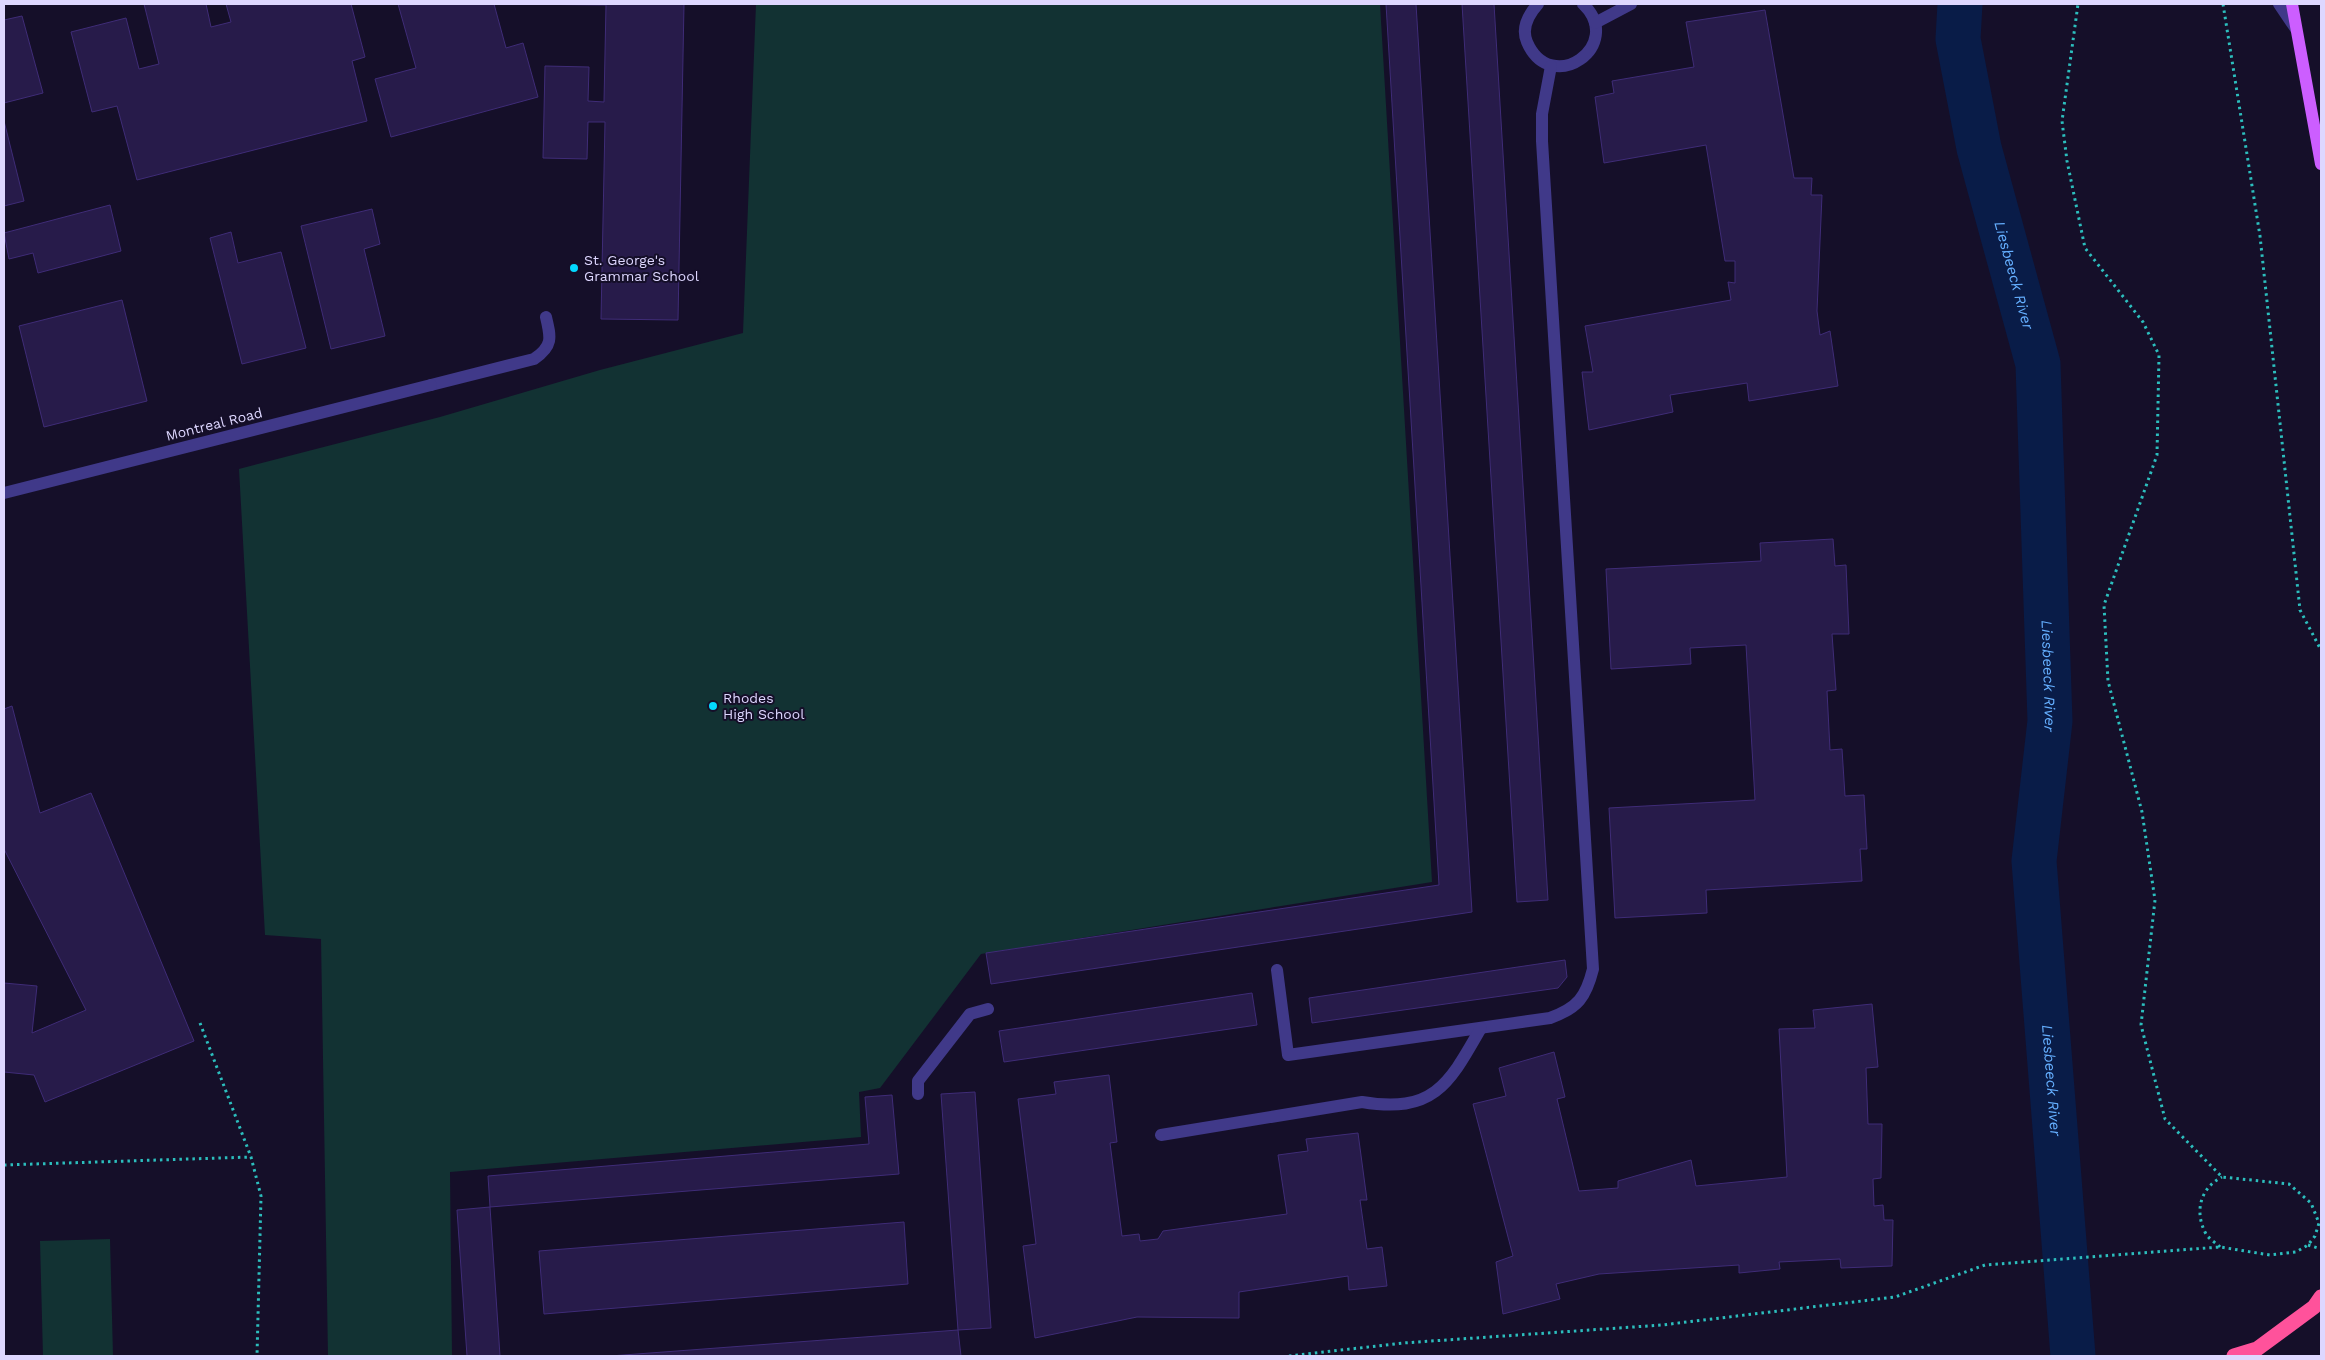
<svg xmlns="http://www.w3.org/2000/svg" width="2325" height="1360" viewBox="0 0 2325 1360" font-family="'Work Sans',sans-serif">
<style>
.green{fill:#123233}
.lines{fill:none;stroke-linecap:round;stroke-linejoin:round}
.canal{stroke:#091c48;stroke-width:45}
.building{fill:#271b4a;stroke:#3f2c77}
.path{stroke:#2cbebd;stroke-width:3;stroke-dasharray:2.5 4;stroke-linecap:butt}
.service{stroke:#403989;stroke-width:12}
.minor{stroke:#403989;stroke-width:12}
.primary{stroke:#cc5eff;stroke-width:12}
.motorway{stroke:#ff529b;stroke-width:15}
.poi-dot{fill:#03d8ff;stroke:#150f29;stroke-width:2}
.labels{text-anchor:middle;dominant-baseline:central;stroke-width:4;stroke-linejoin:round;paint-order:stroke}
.poi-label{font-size:14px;fill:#ded7ff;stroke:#150f29;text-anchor:start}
.street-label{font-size:14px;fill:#ded7ff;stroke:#150f29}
.water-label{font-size:15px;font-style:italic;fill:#65afff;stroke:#150f29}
</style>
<rect width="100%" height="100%" fill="#150f29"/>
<g class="green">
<polygon points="756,4 1380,4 1432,882 981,954 880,1088 859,1092 861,1137 450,1172 452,1356 328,1356 321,939 265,935 239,469 440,417 600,370 743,333"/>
<polygon points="110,1239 113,1356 43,1356 40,1241"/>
</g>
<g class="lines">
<path class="canal" id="s1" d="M1960 4 1958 39 1979 148 2038 364 2050 721 2034 861 2073 1356"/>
</g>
<g class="building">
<polygon points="144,4 206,4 211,27 231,22 226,4 351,4 365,57 352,61 367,121 137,180 117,106 92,112 71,32 126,18 139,69 159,64"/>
<polygon points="398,4 494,4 506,48 523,43 538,97 391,137 375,79 416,68"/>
<polygon points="511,4 684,4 678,320 601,319 605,122 588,122 587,159 543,158 545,66 589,67 588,101 604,102 606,5"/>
<polygon points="1386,4 1416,4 1472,912 991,984 986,953 1439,885"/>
<polygon points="1462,4 1494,4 1548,900 1517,902"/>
<polygon points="1765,10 1794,178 1812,178 1811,195 1822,195 1817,311 1820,335 1830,331 1838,386 1749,401 1747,383 1670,395 1673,412 1589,430 1582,372 1593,372 1585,326 1731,300 1728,282 1735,283 1735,261 1725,261 1706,145 1604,163 1595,97 1614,93 1612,81 1694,67 1686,22"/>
<polygon points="22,16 43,93 4,103 4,20"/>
<polygon points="4,121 24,201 4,206"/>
<polygon points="110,205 121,251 38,273 33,253 9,259 4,233"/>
<polygon points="372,209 380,244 364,249 385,336 331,349 301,226"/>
<polygon points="231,232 238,263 281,252 306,348 242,364 210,238"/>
<polygon points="122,300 147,401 44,427 19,326"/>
<polygon points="1833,539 1835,566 1846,565 1849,634 1832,634 1836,690 1827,691 1830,750 1842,749 1845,796 1864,795 1867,849 1860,849 1862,881 1706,890 1707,913 1615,918 1609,808 1755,800 1746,645 1690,648 1691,664 1611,669 1606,569 1761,561 1760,543"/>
<polygon points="12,706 40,813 91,793 194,1041 45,1102 34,1075 4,1072 4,983 37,986 32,1033 86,1010 4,849 4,709"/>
<polygon points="1565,960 1567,977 1558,988 1312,1023 1309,998"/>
<polygon points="1252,993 1257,1025 1004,1062 999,1031"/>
<polygon points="1872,1004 1878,1067 1866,1068 1868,1124 1882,1124 1881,1178 1873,1179 1874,1206 1883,1205 1884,1220 1893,1220 1892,1266 1841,1268 1840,1259 1779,1262 1780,1269 1739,1273 1739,1265 1599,1274 1556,1284 1560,1299 1503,1314 1496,1262 1513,1256 1473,1104 1506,1096 1499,1068 1554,1052 1565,1097 1557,1099 1579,1191 1618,1188 1618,1181 1691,1160 1696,1186 1787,1177 1779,1029 1815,1028 1813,1010"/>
<polygon points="1109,1075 1117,1142 1110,1143 1122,1236 1139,1234 1140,1241 1158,1239 1163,1231 1287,1214 1278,1155 1308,1151 1306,1139 1358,1133 1367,1200 1360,1200 1367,1249 1382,1247 1387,1286 1349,1290 1348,1276 1239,1292 1239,1318 1137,1317 1035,1338 1023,1246 1036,1244 1018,1099 1056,1094 1054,1082"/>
<polygon points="975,1092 991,1328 958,1330 941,1094"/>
<polygon points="892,1095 899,1174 490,1207 488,1176 869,1144 865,1097"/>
<polygon points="490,1207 500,1356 467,1356 457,1210"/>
<polygon points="904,1222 908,1284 544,1314 539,1251"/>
<polygon points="958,1330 961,1356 610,1356"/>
</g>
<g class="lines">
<g class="path">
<polyline points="2223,4 2260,236 2300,610 2321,650"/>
<polyline points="200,1023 251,1157 261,1196 257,1356"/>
<polyline points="4,1165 251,1157"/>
<polyline points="2308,1245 2321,1249"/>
<path d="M2220 1247C2216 1243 2209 1239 2206 1234 2194 1212 2200 1188 2222 1177"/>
<polyline points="1289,1356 1403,1343 1662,1325 1895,1297 1985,1265 2220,1247 2270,1255 2296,1252 2308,1245 2315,1236 2319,1223 2311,1203 2289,1184 2222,1177 2165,1119 2141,1025 2155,900 2142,812 2108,681 2104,605 2157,455 2159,355 2143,322 2085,248 2067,161 2062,121 2078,4"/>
</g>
<g class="service">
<path d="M1538 4C1529 14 1521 28 1527 42 1551 98 1626 45 1583 4"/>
<polyline points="1595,23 1631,4"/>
<path d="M431 385 534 359C553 346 551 338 546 317"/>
<path d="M1277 970 1288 1055 1550 1018C1578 1008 1586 997 1593 969L1542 141V114L1551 66"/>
<polyline points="918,1094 918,1081 970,1014 988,1009"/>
<path d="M1161 1135 1362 1102C1434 1114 1449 1084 1481 1028"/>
</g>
<g class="minor">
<polyline points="2279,4 2296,29"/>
<polyline points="4,493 431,385"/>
</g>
<polyline class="primary" points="2292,4 2321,164"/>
<polyline class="motorway" points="2234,1356 2257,1349 2314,1307 2321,1297"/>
</g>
<g class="poi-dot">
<circle cx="574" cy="268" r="5"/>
<circle cx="713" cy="706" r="5"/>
</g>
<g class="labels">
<g class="poi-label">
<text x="584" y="260">St. George's<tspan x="584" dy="16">Grammar School</tspan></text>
<text x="723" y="698">Rhodes<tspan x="723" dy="16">High School</tspan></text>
</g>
<g class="street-label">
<text transform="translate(214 424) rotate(-14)">Montreal Road</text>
</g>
<g class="water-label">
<text stroke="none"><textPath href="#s1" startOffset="278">Liesbeeck River</textPath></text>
<text stroke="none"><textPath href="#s1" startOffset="682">Liesbeeck River</textPath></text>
<text stroke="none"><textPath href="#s1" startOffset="1088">Liesbeeck River</textPath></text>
</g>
</g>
<rect width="2325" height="1360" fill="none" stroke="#ded7ff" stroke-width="10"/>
</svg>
